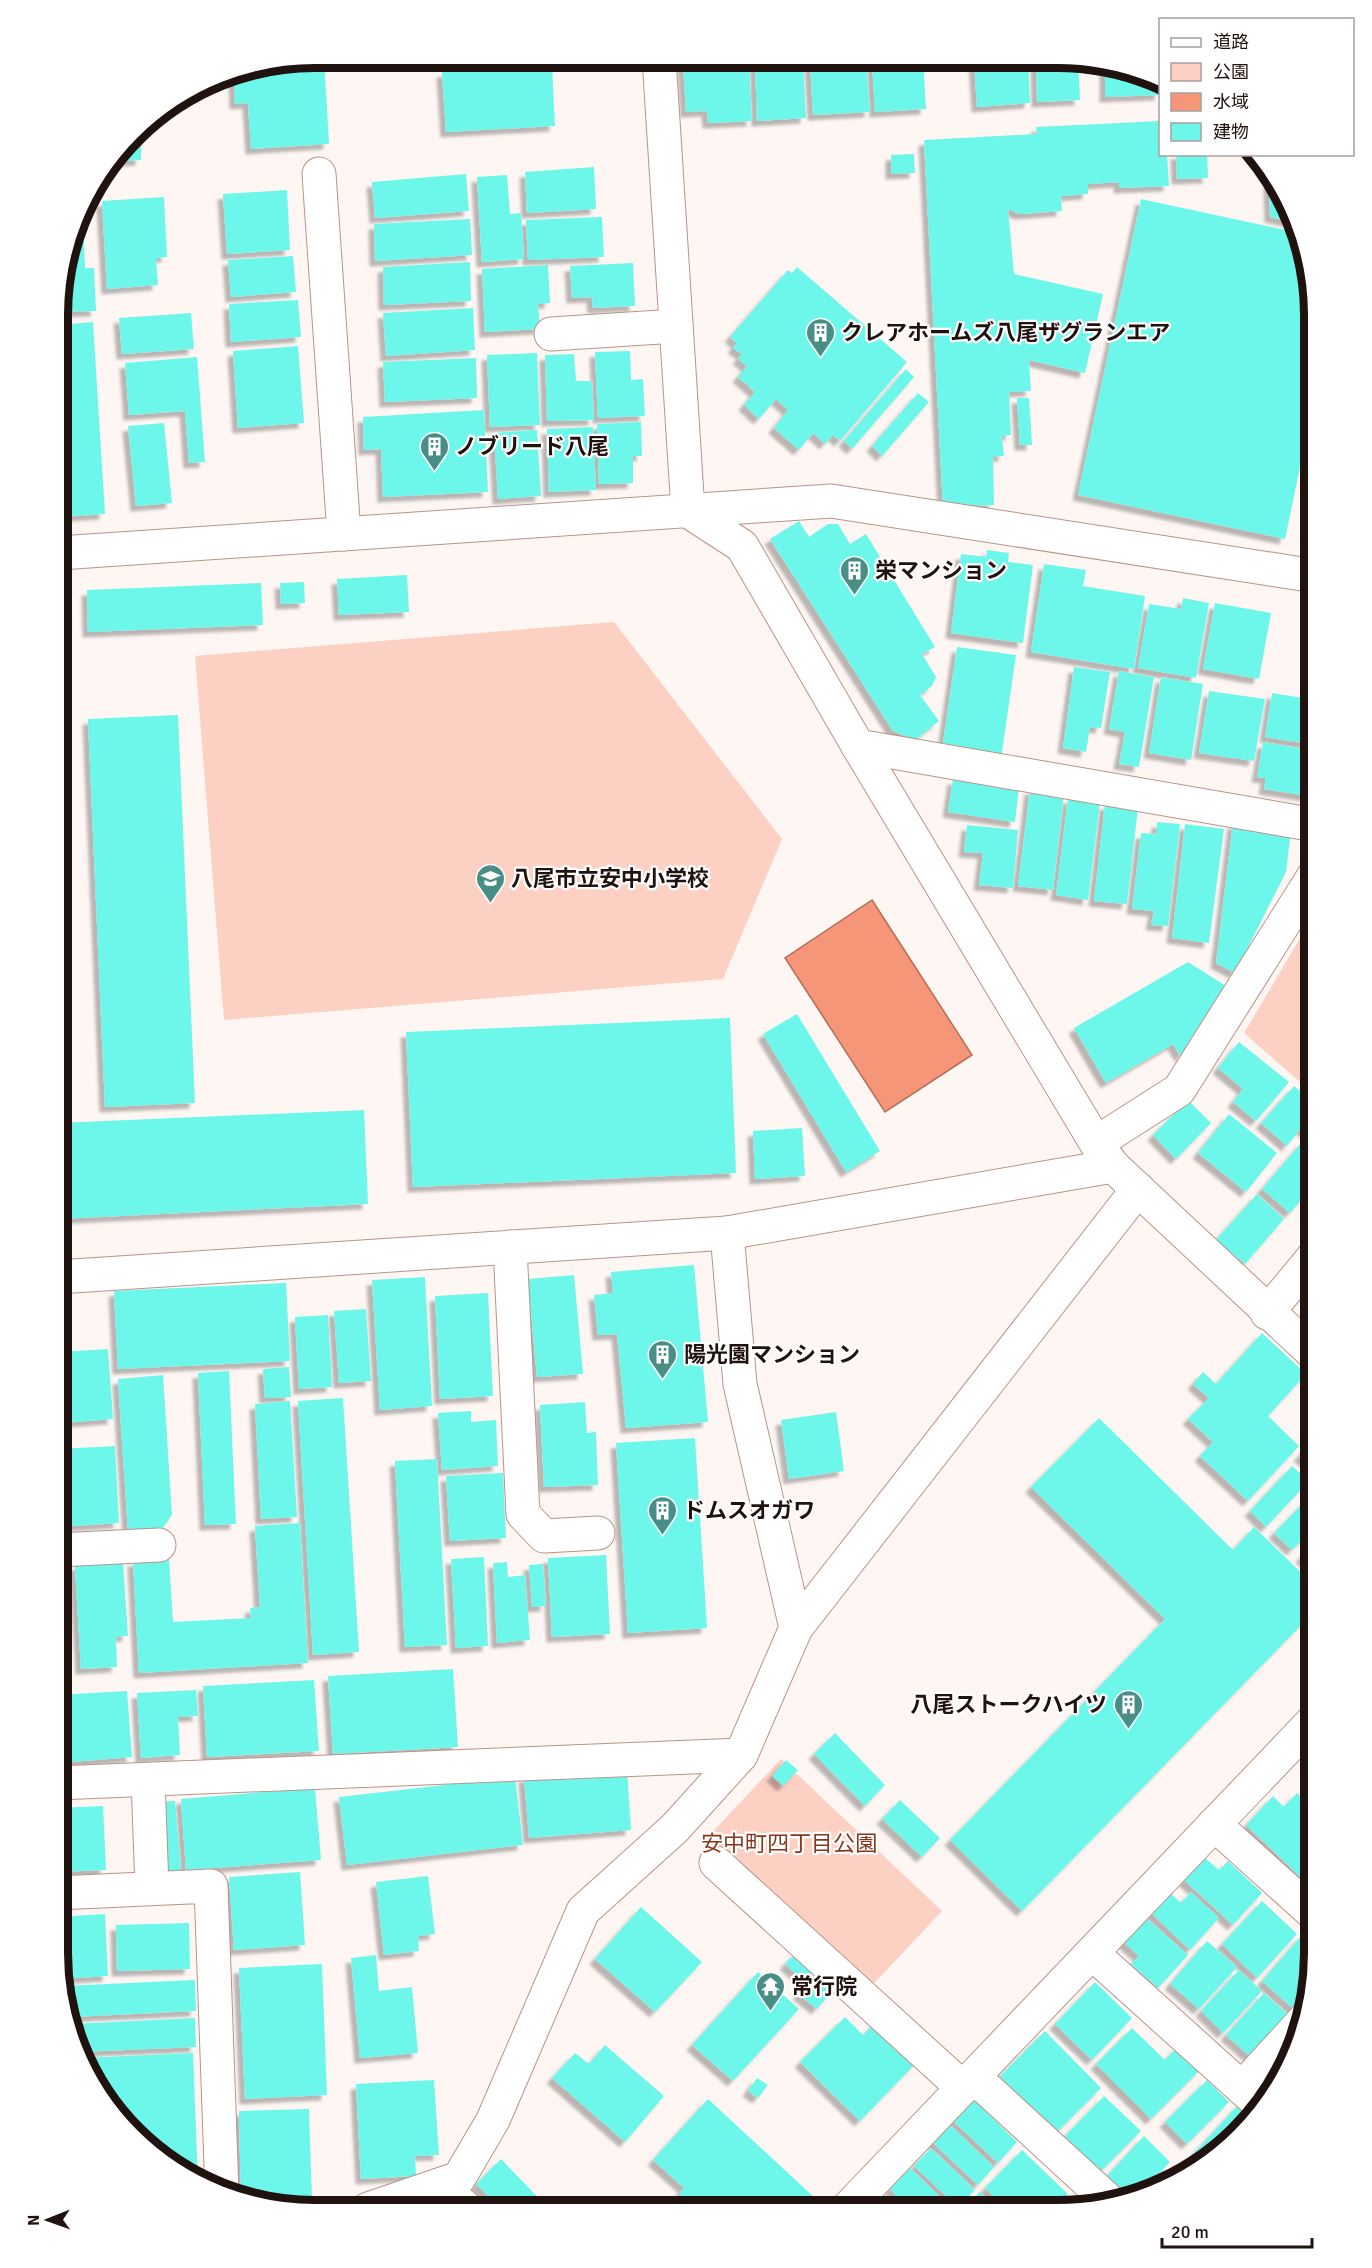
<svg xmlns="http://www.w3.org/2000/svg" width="1372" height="2268" viewBox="0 0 1372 2268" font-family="Signika,'Noto Sans JP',sans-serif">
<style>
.green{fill:#fcd0c2}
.water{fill:#f49677;stroke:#b46e58;stroke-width:1.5}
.building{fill:#6df7ea;filter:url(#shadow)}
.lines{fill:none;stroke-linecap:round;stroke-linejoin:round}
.minor-casing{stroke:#b99488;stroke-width:35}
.minor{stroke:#fff;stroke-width:33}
.labels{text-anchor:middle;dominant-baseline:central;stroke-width:4.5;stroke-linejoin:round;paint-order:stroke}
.poi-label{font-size:22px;font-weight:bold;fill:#20120e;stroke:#fff;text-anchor:start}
.park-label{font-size:22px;fill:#893519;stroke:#fff}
.rim{fill:none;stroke:#20120e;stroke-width:8}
</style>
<defs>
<filter id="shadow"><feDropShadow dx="-5.5" dy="5.5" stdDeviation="1.5" flood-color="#0004"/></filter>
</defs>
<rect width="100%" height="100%" fill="#fef6f3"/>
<g class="green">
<polygon points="614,622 782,839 723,979 224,1020 195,656"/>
<polygon points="1315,913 1315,1095 1244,1033"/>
<polygon points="781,1759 942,1911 866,1992 704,1841"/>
</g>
<polygon class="water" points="872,900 972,1055 885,1112 785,958"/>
<g class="building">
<polygon points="315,57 324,57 329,144 251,149 248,103 235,104 234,73"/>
<polygon points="749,59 752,121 708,123 707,111 686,112 683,62"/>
<polygon points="803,59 806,118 757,121 755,62"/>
<polygon points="866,59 870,112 813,115 810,60"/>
<polygon points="872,59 923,59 926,109 875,112"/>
<polygon points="974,59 1028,59 1030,103 977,107"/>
<polygon points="1036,59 1078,59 1080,100 1037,102"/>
<polygon points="1105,63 1160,79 1160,95 1105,97"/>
<polygon points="552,66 555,126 446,132 442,72"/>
<polygon points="1160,121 1160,154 1167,154 1169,186 1119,188 1119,182 1088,184 1088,194 1061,196 1062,211 1020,214 1008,209 1014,274 1103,294 1085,373 1029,360 1031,391 1009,392 1011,435 1002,436 1004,456 993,457 994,505 943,507 924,140 1037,134 1036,127"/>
<polygon points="137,131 141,131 141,160 114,162"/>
<polygon points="914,154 915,173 891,174 891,155"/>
<polygon points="1176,154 1207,154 1208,178 1177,179"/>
<polygon points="594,167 596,209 527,213 525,172"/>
<polygon points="466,174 469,211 375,218 372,182"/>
<polygon points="507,175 510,214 521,213 524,259 482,262 477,177"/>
<polygon points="1269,183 1276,183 1295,217 1297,223 1270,217"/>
<polygon points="287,190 290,250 227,254 223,194"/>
<polygon points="164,197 167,257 156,258 158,285 107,289 102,201"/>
<polygon points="1141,199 1299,233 1315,315 1315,396 1285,539 1078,495"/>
<polygon points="602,217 604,257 528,260 526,220"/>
<polygon points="470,219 472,255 375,261 374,224"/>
<polygon points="78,220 83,220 85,268 94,268 96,311 59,312 59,282"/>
<polygon points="293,256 296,292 231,297 228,260"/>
<polygon points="470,262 471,301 384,305 383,267"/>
<polygon points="633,263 635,306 593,308 592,297 572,298 570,266"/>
<polygon points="548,265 550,303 538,304 540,329 485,332 482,269"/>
<polygon points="797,267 907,362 840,441 833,435 825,444 813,433 799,450 774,428 788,410 776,399 759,419 744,405 755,392 738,377 747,366 738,359 742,354 733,348 737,343 730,337 788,270 792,273"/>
<polygon points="298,300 301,337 231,342 229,304"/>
<polygon points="473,308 475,350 386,356 383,313"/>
<polygon points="191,313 194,349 122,354 119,318"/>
<polygon points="93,322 105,514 59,517 59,325"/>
<polygon points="298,346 304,423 238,428 233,351"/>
<polygon points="630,351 631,380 643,379 645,416 598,418 595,352"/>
<polygon points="537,353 540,425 490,427 487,355"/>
<polygon points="574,354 576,381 592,381 594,420 547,421 545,355"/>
<polygon points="197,357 205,462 189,463 185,411 129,415 125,363"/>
<polygon points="476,358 477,398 385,402 383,362"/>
<polygon points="906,369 914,377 852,449 844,441"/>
<polygon points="918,393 929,402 882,456 872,446"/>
<polygon points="1017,398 1029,398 1032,445 1020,445"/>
<polygon points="484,410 488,492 383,497 381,449 364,450 363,417"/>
<polygon points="641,422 642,456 633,456 633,483 599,484 597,424"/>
<polygon points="164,423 172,503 136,506 128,426"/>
<polygon points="593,427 596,490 549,492 547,429"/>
<polygon points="537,430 541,496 498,499 494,433"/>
<polygon points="799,521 809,537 828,524 838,524 850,544 866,534 935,647 922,654 936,677 932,686 920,695 939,721 915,740 893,731 770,539"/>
<polygon points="987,550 1009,553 1008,562 1033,565 1023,643 951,633 961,554 986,557"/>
<polygon points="1044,564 1086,570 1083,586 1145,596 1134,669 1031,652"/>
<polygon points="407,575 409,612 339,615 337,579"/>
<polygon points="304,582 305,603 281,604 280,583"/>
<polygon points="261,583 263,625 88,632 87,590"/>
<polygon points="1183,598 1209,603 1196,678 1138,668 1149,604 1181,609"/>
<polygon points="1215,603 1271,613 1259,679 1203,669"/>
<polygon points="957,647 1016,655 1001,759 942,750"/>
<polygon points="1074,667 1110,672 1101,728 1090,727 1086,752 1063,748"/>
<polygon points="1119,671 1154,677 1139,767 1119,764 1125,732 1109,729"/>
<polygon points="1161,677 1203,684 1191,760 1149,753"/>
<polygon points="1209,691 1265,699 1254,761 1199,753"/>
<polygon points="1272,693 1315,700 1315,745 1265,737"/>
<polygon points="178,715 195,1103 105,1107 88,719"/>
<polygon points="1263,742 1315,751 1315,797 1264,789 1266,778 1257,777"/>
<polygon points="953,779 1019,789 1015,822 948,812"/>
<polygon points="1030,789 1064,793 1053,890 1018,886"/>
<polygon points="1068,798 1100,802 1088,900 1056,895"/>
<polygon points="1105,804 1138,808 1127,904 1094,901"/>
<polygon points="1157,822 1180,824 1168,926 1151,925 1154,911 1132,909 1141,833 1156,834"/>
<polygon points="1233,823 1291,831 1286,872 1235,973 1216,963"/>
<polygon points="1185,824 1224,829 1209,943 1172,938"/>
<polygon points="967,825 1018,830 1013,888 979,885 983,853 964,852"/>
<polygon points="1188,962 1226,986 1181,1057 1173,1044 1106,1083 1074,1028"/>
<polygon points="797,1014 880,1151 846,1172 763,1034"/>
<polygon points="730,1018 736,1173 413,1187 406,1032"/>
<polygon points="1239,1042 1289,1082 1256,1121 1233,1102 1243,1089 1218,1068"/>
<polygon points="1294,1086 1315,1104 1315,1140 1301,1128 1287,1146 1261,1123"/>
<polygon points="1188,1100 1211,1123 1176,1159 1153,1135"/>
<polygon points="364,1110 368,1204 58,1219 58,1123"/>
<polygon points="1229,1114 1277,1153 1246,1192 1198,1153"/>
<polygon points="802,1128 805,1176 755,1179 753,1131"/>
<polygon points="1302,1142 1315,1152 1315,1184 1290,1213 1262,1189"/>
<polygon points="1257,1194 1284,1219 1245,1264 1216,1240"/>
<polygon points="694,1265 708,1422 626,1428 617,1334 598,1335 594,1295 613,1293 611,1272"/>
<polygon points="574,1275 583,1374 537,1377 528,1279"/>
<polygon points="425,1277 432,1406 380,1410 372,1280"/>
<polygon points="286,1283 290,1361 118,1369 114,1291"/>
<polygon points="488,1293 493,1396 440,1399 435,1296"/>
<polygon points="366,1309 371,1381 339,1383 334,1311"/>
<polygon points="328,1315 332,1387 299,1389 295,1317"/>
<polygon points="1262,1333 1306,1374 1268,1416 1299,1446 1248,1501 1200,1456 1213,1442 1188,1419 1209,1398 1193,1384 1203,1372 1216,1384"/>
<polygon points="108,1349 113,1419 62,1423 58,1352"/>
<polygon points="289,1367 291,1397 265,1398 263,1369"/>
<polygon points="229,1371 236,1524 205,1525 198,1373"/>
<polygon points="163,1375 172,1515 162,1529 128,1531 118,1379"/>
<polygon points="343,1398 359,1652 313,1655 298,1401"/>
<polygon points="290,1401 297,1517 261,1519 255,1404"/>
<polygon points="585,1402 587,1433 596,1432 598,1485 544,1487 540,1405"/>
<polygon points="471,1411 471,1422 496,1420 498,1466 442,1470 438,1413"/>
<polygon points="836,1412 844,1471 789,1479 781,1420"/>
<polygon points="1099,1418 1233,1550 1254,1527 1315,1586 1315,1611 1022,1911 950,1840 1165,1619 1031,1487"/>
<polygon points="695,1438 707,1628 628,1633 616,1443"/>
<polygon points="1315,1439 1315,1469 1299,1456"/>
<polygon points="115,1446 119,1523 58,1527 58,1449"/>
<polygon points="437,1459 447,1645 405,1647 395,1461"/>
<polygon points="1292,1466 1309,1481 1266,1527 1250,1511"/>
<polygon points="503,1473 506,1538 450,1541 446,1476"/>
<polygon points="1315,1491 1315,1527 1292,1550 1274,1533"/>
<polygon points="300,1523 308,1663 139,1673 133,1561 169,1559 173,1622 251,1618 250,1608 260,1607 255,1526"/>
<polygon points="1315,1543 1315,1570 1301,1557"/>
<polygon points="606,1555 610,1634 552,1637 548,1558"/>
<polygon points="484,1557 488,1646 456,1648 451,1559"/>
<polygon points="123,1562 128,1636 116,1637 117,1667 81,1669 75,1565"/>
<polygon points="507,1562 508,1577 525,1575 530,1640 497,1643 493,1563"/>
<polygon points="543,1564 546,1606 532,1607 529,1565"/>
<polygon points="64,1568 67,1618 57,1618 57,1569"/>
<polygon points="453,1669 458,1747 333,1754 328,1676"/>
<polygon points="314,1680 319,1751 207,1757 203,1686"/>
<polygon points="196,1690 198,1716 178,1717 180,1755 141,1758 137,1693"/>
<polygon points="127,1691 132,1757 57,1763 57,1695"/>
<polygon points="835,1733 885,1785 865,1806 814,1754"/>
<polygon points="786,1760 798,1770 783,1786 772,1776"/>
<polygon points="627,1769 631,1830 529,1838 524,1777"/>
<polygon points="515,1777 523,1845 347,1865 339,1797"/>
<polygon points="315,1788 321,1860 186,1870 181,1799"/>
<polygon points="1297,1793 1314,1809 1314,1884 1311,1887 1246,1825 1273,1796 1284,1807"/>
<polygon points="900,1800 940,1838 922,1857 882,1819"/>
<polygon points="175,1801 181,1870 163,1872 157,1802"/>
<polygon points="103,1806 106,1870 57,1872 57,1808"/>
<polygon points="1204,1857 1219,1870 1228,1861 1262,1893 1233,1925 1184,1880"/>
<polygon points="300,1872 305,1945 234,1950 229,1877"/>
<polygon points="428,1876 435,1934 418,1936 419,1951 384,1955 376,1882"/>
<polygon points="1167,1890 1181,1903 1191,1892 1219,1918 1190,1950 1148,1910"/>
<polygon points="1262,1901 1297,1934 1257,1978 1222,1944"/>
<polygon points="641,1907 702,1962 655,2012 595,1959"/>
<polygon points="105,1914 108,1976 62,1979 57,1953 57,1917"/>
<polygon points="1142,1914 1188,1955 1158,1988 1131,1964 1139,1956 1120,1939"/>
<polygon points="189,1923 190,1969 117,1971 116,1925"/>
<polygon points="1302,1935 1314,1947 1314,1970 1308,2002 1298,2013 1262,1981"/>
<polygon points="1207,1941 1237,1967 1199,2009 1170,1984"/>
<polygon points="799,1950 816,1967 804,1981 785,1964"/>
<polygon points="376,1955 379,1991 412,1987 418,2053 360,2058 351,1958"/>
<polygon points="322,1964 327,2095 245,2099 239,1968"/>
<polygon points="1239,1970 1262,1991 1223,2033 1201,2011"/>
<polygon points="758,1972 799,2009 733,2081 692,2045"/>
<polygon points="817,1972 835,1988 817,2009 798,1994"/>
<polygon points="195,1980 196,2011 70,2017 63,1986"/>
<polygon points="1095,1982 1132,2018 1092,2060 1055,2024"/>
<polygon points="1264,1993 1293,2019 1255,2061 1226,2035"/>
<polygon points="845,2017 863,2035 877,2021 918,2061 860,2121 800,2062"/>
<polygon points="195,2018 196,2047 77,2052 71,2024"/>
<polygon points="1132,2028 1165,2060 1178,2046 1201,2069 1151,2119 1096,2064"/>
<polygon points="1045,2031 1101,2088 1056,2133 1000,2076"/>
<polygon points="605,2045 664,2096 625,2142 552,2078 575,2053 589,2064"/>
<polygon points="193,2053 198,2181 158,2157 110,2110 80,2058"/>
<polygon points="1281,2067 1284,2069 1269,2096 1261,2089"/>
<polygon points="757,2078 768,2085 758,2098 748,2091"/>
<polygon points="434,2080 439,2155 415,2156 416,2176 361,2179 356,2084"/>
<polygon points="1207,2080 1229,2102 1187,2144 1165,2122"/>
<polygon points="1104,2096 1141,2131 1098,2174 1063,2138"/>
<polygon points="708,2099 816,2199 806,2210 696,2210 679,2194 684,2188 653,2160"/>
<polygon points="973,2099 1017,2142 998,2163 952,2120"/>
<polygon points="1240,2103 1255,2117 1214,2158 1205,2163 1194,2153"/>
<polygon points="309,2109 312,2202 260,2203 241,2198 239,2111"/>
<polygon points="948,2123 994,2167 978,2185 931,2141"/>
<polygon points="1144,2136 1170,2162 1139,2195 1127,2197 1106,2177"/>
<polygon points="931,2148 975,2190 958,2207 914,2166"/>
<polygon points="1022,2150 1068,2194 1051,2211 1008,2211 985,2188"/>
<polygon points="501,2159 550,2210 501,2209 476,2184"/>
<polygon points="910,2168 955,2211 911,2211 890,2189"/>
<polygon points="980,2192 999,2211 963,2209"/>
</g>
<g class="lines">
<defs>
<g id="minor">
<polyline points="659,58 688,511 742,546 858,746 1096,1143 1113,1166 1315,1355"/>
<polyline points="319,174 344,534"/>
<polyline points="551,334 676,326"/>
<polyline points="59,553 831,501 1315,576"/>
<polyline points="858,746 1315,825"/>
<polyline points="1096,1143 1179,1090 1315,874"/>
<polyline points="727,1233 740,1384 796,1628"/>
<polyline points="510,1247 523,1514 544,1536 598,1533"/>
<polyline points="58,1277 727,1233 1113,1166"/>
<polyline points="1267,1313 1315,1255"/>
<polyline points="58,1550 159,1545"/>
<polyline points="148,1780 152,1888"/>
<polyline points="57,1783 741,1755"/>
<polyline points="1214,1824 1314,1914"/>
<polyline points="716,1863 963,2088"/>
<polyline points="57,1893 211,1886 222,2193"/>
<polyline points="1092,1953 1263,2107"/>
<polyline points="974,2077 1109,2201"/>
<polyline points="1242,2088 1305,2019"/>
<polyline points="439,2185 467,2209"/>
<polyline points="368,2209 459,2178 493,2120 583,1911 675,1828 741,1755 796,1628 1138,1189"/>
<polyline points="846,2210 1315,1719"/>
</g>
</defs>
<use href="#minor" class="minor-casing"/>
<use href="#minor" class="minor"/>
</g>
<defs>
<symbol id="building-pin" viewBox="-11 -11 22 30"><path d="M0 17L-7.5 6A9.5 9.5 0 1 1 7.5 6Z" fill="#488e87" stroke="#fff"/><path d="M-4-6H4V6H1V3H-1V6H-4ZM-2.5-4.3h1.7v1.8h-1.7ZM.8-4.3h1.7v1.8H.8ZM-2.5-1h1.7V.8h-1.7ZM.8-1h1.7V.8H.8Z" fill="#fff"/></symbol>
<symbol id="school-pin" viewBox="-11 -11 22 30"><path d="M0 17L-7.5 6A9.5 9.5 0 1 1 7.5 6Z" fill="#488e87" stroke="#fff"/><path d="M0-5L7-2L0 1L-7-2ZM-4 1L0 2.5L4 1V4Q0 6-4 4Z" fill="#fff"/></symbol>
<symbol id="temple-pin" viewBox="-11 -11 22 30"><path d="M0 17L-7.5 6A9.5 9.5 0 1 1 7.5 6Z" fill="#488e87" stroke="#fff"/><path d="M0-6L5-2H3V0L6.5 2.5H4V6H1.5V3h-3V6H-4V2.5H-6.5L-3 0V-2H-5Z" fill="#fff"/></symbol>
</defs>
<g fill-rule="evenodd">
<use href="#building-pin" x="804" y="316" width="33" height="45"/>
<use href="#building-pin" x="418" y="430" width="33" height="45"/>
<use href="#building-pin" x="838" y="554" width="33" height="45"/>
<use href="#school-pin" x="474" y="862" width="33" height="45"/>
<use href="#building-pin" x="646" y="1338" width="33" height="45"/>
<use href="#building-pin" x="646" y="1494" width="33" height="45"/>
<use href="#building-pin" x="1112" y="1688" width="33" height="45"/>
<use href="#temple-pin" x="754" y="1970" width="33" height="45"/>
</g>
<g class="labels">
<g class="poi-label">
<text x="841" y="332">クレアホームズ八尾ザグランエア</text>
<text x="455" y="446">ノブリード八尾</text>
<text x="875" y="570">栄マンション</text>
<text x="511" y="878">八尾市立安中小学校</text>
<text x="684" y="1354">陽光園マンション</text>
<text x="683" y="1510">ドムスオガワ</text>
<text x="1107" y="1704" text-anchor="end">八尾ストークハイツ</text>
<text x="791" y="1986">常行院</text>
</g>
<g class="park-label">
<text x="789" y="1843">安中町四丁目公園</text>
</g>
</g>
<path d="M0 0H1372V2268H0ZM315 68H1057A247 247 0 0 1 1304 315V1953A247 247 0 0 1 1057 2200H315A247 247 0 0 1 68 1953V315A247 247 0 0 1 315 68Z" fill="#fff" fill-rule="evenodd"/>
<path class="rim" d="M315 68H1057A247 247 0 0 1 1304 315V1953A247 247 0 0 1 1057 2200H315A247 247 0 0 1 68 1953V315A247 247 0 0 1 315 68Z"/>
<rect x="1159" y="18" width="195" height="138" fill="#ffffff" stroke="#a6a09f" stroke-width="1.5"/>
<rect x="1171" y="38" width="30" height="9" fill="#ffffff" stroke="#a6a09f" stroke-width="1.5"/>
<text x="1213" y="48" font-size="18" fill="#20120e">道路</text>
<rect x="1171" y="63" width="30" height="18" fill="#fcd0c2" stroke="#a6a09f" stroke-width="1.5"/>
<text x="1213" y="78" font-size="18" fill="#20120e">公園</text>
<rect x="1171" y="93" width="30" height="18" fill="#f49677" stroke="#a6a09f" stroke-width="1.5"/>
<text x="1213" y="108" font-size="18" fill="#20120e">水域</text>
<rect x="1171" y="123" width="30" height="18" fill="#6df7ea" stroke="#a6a09f" stroke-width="1.5"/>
<text x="1213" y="138" font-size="18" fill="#20120e">建物</text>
<g transform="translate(48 2220) rotate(269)" stroke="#ffffff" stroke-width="4.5" paint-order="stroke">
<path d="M0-4.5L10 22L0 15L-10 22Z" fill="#20120e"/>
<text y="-9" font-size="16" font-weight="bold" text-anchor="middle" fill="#20120e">N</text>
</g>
<path d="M1162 2238v9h150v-9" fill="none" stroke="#20120e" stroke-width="3"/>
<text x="1171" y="2238" font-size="18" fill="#20120e" stroke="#ffffff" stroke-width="4.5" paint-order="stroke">20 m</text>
</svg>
